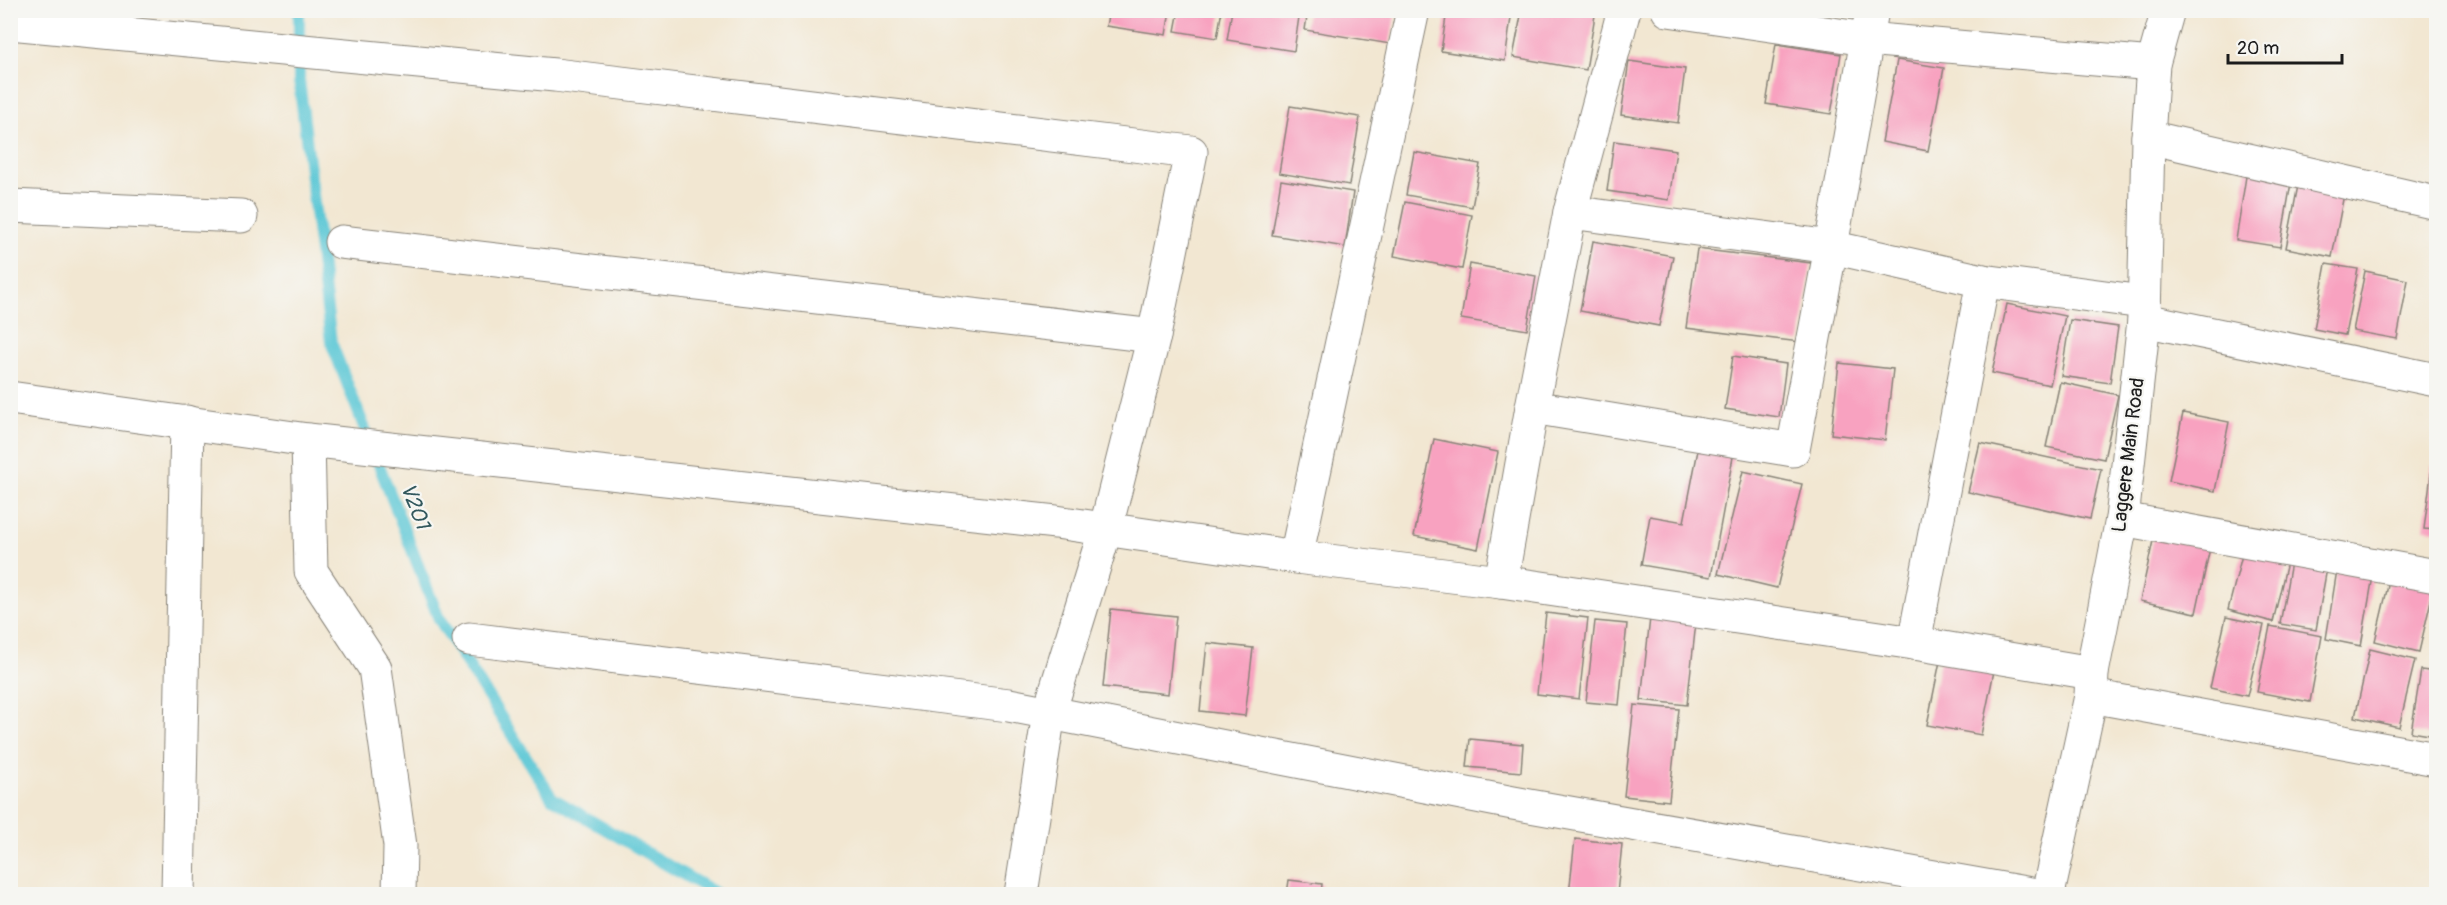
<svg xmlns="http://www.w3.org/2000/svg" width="2447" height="905" viewBox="0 0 2447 905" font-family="Pangolin,sans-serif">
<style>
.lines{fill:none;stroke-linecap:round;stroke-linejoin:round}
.stream{stroke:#5bc7d5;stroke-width:12}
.building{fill:#f8a2c0}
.minor-casing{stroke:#878277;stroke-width:35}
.tertiary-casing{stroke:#878277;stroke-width:35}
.minor{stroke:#fff;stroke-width:33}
.tertiary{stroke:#fff;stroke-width:33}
.labels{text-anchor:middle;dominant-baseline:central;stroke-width:4.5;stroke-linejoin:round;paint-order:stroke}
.street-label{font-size:20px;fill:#1c1c1c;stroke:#f6f6f2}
.water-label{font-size:21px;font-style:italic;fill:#32585d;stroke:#f6f6f2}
</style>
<rect width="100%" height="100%" fill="#f6f6f2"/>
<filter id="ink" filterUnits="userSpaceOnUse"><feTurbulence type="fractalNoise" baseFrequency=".0167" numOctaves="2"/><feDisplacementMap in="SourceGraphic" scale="12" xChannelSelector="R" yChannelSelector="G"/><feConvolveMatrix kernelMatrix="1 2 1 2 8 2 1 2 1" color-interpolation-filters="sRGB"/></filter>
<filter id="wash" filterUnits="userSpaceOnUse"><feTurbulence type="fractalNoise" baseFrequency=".008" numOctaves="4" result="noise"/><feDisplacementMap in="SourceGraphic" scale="24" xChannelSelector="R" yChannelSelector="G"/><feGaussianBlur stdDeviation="1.35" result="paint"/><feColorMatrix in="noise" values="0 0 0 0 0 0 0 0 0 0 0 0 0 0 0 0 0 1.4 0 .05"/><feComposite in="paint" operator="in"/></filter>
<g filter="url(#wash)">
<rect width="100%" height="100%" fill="#f2e7d2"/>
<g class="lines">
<polyline class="stream" points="299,10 299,80 331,342 439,619 552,798 717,894"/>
</g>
<g id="blocks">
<g class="building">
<polygon points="1109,10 1170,10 1166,35 1106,26"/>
<polygon points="1179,10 1222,10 1217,38 1175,31"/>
<polygon points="1232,10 1300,10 1294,51 1227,40"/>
<polygon points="1308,10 1396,10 1390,44 1305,30"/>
<polygon points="1447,10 1512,10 1505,61 1441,51"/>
<polygon points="1522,10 1568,10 1595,15 1586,70 1513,57"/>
<polygon points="1776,44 1841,54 1831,114 1766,104"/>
<polygon points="1897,60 1944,68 1928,151 1882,142"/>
<polygon points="1629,61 1685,69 1678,123 1621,115"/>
<polygon points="1290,106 1360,117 1349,185 1279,173"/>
<polygon points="1614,141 1676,150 1669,200 1607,191"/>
<polygon points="1414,152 1480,164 1472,207 1406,195"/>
<polygon points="2247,170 2292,177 2280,247 2236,240"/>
<polygon points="1281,180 1353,192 1345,247 1272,235"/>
<polygon points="2299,180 2345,189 2332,257 2286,248"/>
<polygon points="1405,202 1472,215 1462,269 1394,256"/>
<polygon points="1593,241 1673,256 1659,326 1580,311"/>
<polygon points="1697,249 1811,263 1800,342 1686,328"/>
<polygon points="1470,264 1536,276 1527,330 1461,319"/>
<polygon points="2326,264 2358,269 2345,335 2314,329"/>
<polygon points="2365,271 2408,280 2397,339 2353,331"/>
<polygon points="2007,304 2065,316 2050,385 1992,373"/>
<polygon points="2070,320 2118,327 2110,383 2061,376"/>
<polygon points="1733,356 1786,364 1779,417 1725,409"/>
<polygon points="1839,363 1893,369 1885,440 1831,434"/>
<polygon points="2060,382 2118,395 2104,459 2046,447"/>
<polygon points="2183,413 2229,422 2215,491 2169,481"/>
<polygon points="1434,439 1498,452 1478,549 1414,536"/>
<polygon points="1980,443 2101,469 2090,519 1968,492"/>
<polygon points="1698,450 1733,457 1711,577 1641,565 1650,516 1684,522"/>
<polygon points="2432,466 2436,467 2436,530 2424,529"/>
<polygon points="1743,471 1802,484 1777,588 1718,574"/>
<polygon points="2154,536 2210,548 2196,613 2140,601"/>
<polygon points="2244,547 2288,558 2273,622 2228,610"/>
<polygon points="2291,562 2327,568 2316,630 2280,624"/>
<polygon points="2337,570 2373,576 2361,646 2326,639"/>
<polygon points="2391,573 2435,583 2419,652 2375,641"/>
<polygon points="1111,609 1176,616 1168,694 1103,687"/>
<polygon points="1546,613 1588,618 1579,699 1537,694"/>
<polygon points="2226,617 2264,625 2247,696 2210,688"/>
<polygon points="1650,618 1696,622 1687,705 1641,700"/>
<polygon points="1595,621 1627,624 1619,705 1586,702"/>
<polygon points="2270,626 2322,636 2310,702 2257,692"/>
<polygon points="1207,643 1253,648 1245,716 1200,711"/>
<polygon points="2370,649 2415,660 2399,727 2355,717"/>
<polygon points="1940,661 1994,671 1981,735 1927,725"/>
<polygon points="2421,670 2436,672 2436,736 2411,732"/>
<polygon points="1634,705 1679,709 1669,801 1624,796"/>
<polygon points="1470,739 1523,744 1521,772 1467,767"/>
<polygon points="1575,839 1622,844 1617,894 1569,894"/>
<polygon points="1289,880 1322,884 1321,894 1287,894"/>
</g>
</g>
</g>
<g filter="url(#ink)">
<use href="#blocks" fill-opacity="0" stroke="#878277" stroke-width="1.5"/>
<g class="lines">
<defs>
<g id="minor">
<polyline points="1668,10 1866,39 2153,64"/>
<polyline points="10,23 555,75 1191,152 1154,336 1105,531 1049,713 1021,894"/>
<polyline points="2148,137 2436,203"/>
<polyline points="10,206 241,216"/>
<polyline points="1570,212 1831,247 1872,10"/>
<polyline points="341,242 1154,336"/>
<polyline points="2144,320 2436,380"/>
<polyline points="10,398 308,440 1056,522 1296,557 1501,582 1914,643 2092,673"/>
<polyline points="1532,407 1793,450 1831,247 1983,281 2143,302"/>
<polyline points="308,440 311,571 375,668 400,846 399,894"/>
<polyline points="2122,519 2436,576"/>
<polyline points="1296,557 1413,10"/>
<polyline points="1501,582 1532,407 1570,212 1624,10"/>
<polyline points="469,639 1009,705 1513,803 2031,894"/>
<polyline points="1914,643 1983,281"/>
<polyline points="2091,696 2436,759"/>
<polyline points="178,894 187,422"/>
</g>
<polyline id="tertiary" points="2048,894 2091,696 2092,673 2122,519 2144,320 2148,137 2153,64 2168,10"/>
</defs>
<use href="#minor" class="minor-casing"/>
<use href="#tertiary" class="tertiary-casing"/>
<use href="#minor" class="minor"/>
<use href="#tertiary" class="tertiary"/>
</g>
</g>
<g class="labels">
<g class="street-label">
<text transform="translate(2128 455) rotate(-83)">Laggere Main Road</text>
</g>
<g class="water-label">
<text transform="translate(415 506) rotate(69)">V201</text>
</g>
</g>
<rect width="2447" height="905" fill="none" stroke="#f6f6f2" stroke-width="36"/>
<path d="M2228 54v9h114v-9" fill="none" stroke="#1c1c1c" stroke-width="3"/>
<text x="2237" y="54" font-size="18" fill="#1c1c1c" stroke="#f6f6f2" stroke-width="4.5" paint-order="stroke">20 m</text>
</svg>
